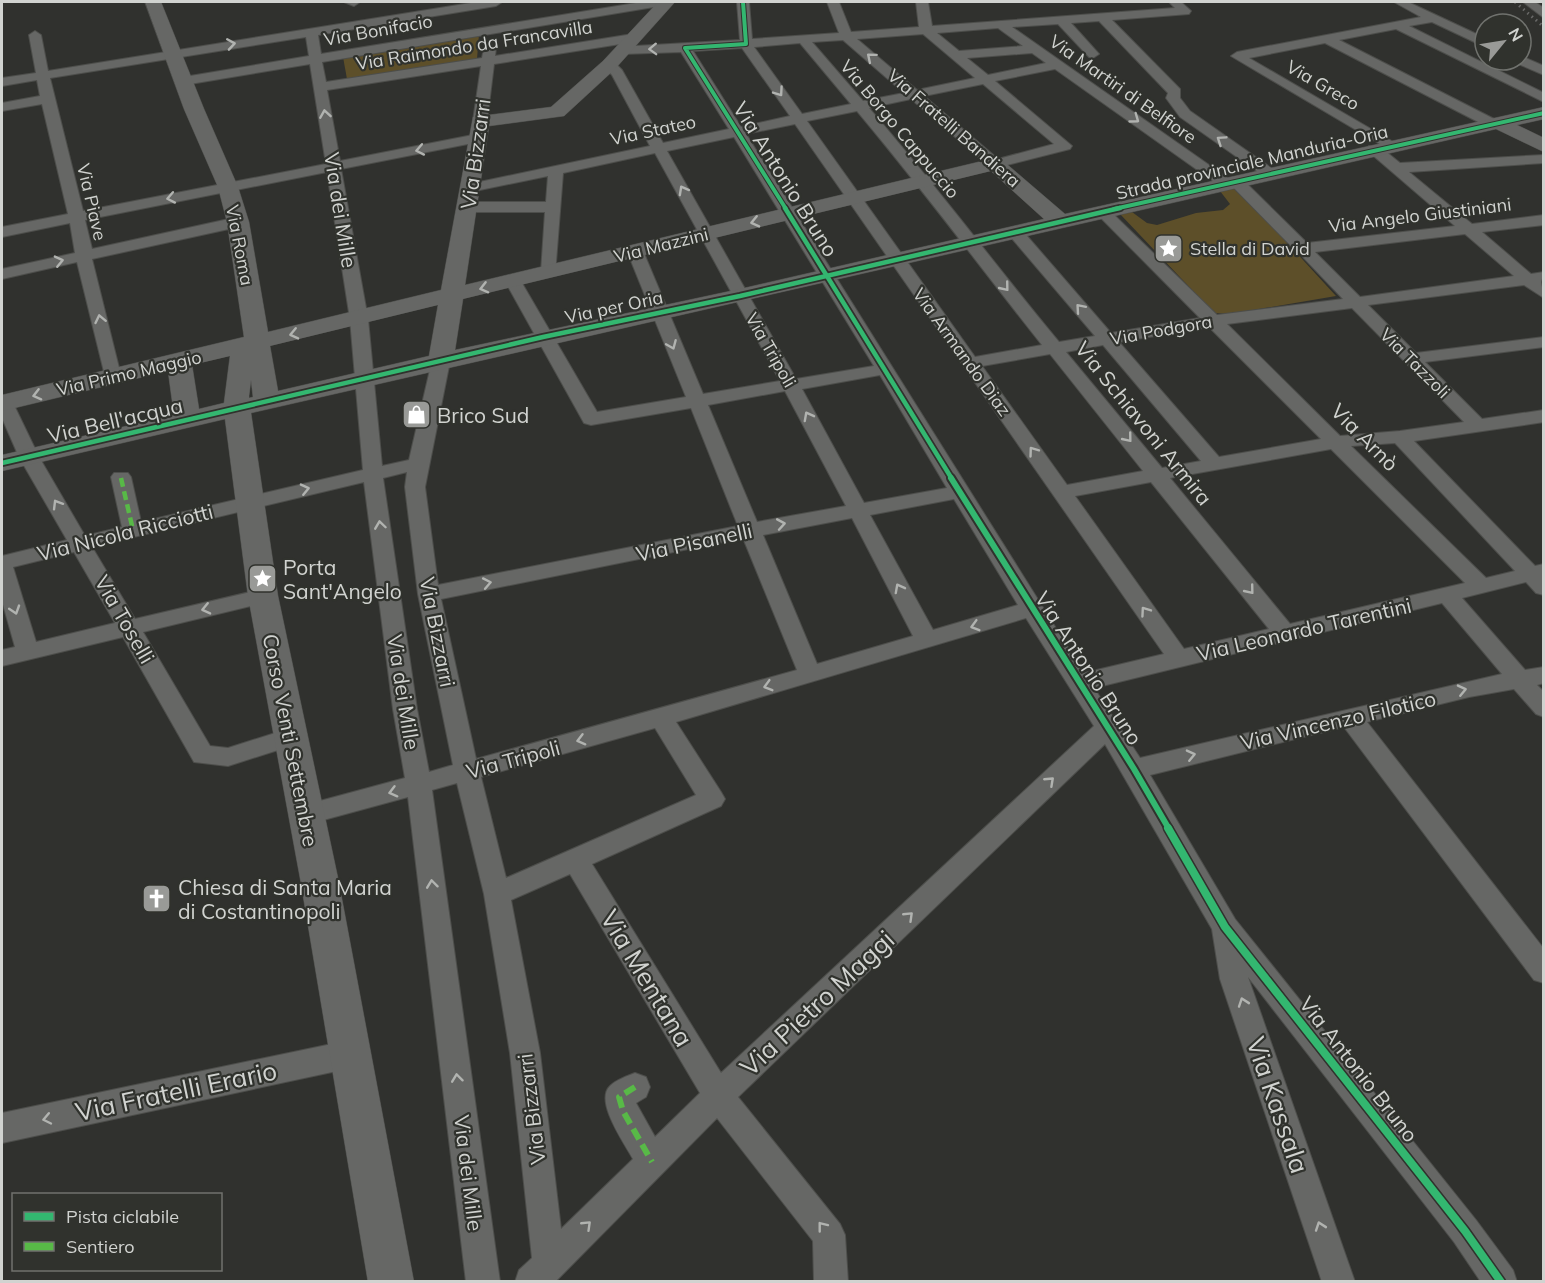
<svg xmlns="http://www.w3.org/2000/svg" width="1545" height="1283" viewBox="0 0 1545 1283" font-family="Mulish,sans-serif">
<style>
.green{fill:#5d4f29}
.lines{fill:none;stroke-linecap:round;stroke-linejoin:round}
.street-casing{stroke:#4d4e4b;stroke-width:2}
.secondary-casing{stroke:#4d4e4b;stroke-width:1}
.street{fill:#666765;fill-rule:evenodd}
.secondary{fill:#666765;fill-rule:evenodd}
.rail{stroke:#696968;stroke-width:3;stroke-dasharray:1.5 4;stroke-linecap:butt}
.quiet-far1{stroke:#58b947;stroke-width:4.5;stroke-dasharray:9 4.5;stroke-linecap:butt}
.quiet{stroke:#58b947;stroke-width:6;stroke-dasharray:12 6;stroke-linecap:butt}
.cycleway-far3-casing{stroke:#30322d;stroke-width:6}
.cycleway-far2-casing{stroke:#30322d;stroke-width:8}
.cycleway-far1-casing{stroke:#30322d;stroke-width:10}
.cycleway-casing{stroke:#30322d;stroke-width:11}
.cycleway-far3{stroke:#33b770;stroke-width:4}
.cycleway-far2{stroke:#33b770;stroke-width:4.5}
.cycleway-far1{stroke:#33b770;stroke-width:6}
.cycleway{stroke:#33b770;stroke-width:8}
.oneway{stroke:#b1b3b0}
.labels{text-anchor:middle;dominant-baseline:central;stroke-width:4.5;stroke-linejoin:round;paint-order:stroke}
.far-street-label{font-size:18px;fill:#d1d3d0;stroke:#30322d}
.far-poi-label{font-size:18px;fill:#d1d3d0;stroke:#30322d;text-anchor:start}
.street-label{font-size:21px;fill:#d1d3d0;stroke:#30322d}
.poi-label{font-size:21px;fill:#d1d3d0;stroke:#30322d;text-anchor:start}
.near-street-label{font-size:26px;fill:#d1d3d0;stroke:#30322d}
</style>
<rect width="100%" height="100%" fill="#30312e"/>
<g class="green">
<polygon points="479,34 477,59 347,79 343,57"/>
<polygon points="1228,187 1238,189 1336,296 1230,314 1214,313 1120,214 1132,212 1147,223 1157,225 1196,213 1223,210 1230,204 1220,191"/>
</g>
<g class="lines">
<defs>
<g id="street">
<polygon points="344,2 360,2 354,6"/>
<path d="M477 2H502L496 6 318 35 321 54 642 2H666L660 6 322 62 326 82 482 58 484 48 490 44 496 48 495 56 633 34 639 38 633 42 494 64 487 121 480 125 473 121 481 66 327 90 340 161 478 134 485 138 478 142 341 169 368 319 382 466 409 460 432 361 441 356 450 361 425 487 438 585 738 526 691 408 591 425 584 423 505 281 507 278H519L597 412 686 397 627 251 635 246 643 251 703 394 780 381 655 153 563 173 555 275H543L541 272 545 212H468L460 207 468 202H546L548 176 470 192 463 188 470 184 650 146 612 75 603 65 604 62H614L622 70 663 143 729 129 681 52 622 54 616 50 618 47 740 40 737 2H749L752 39 839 33 827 2H839L851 32 919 27 916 2H928L932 26 1175 8 1169 2H1181L1191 11 1189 14 1112 20 1180 89V98L1190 111 1274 170 1276 173 1274 176H1264L1180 117 1166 98 1168 93 1099 21 1071 23 1099 54 1093 58 1089 57 1058 24 1012 27 1229 179 1240 177 1307 243 1455 226 1369 152V146H1379L1400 163 1544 155V163L1409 172 1472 224 1544 215V225L1482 232 1531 274 1544 272 1541 282 1544 298 1524 285 1368 305 1416 353 1544 337V347L1425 362 1482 419 1544 410V422L1414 441 1535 566 1544 564V595L1536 593 1526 582 1462 598 1525 670 1544 667V683L1537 685 1544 692V717L1536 714 1514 689 1469 697 1367 722 1544 949V983L1534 980 1344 727 1150 775 1235 919 1476 1220 1513 1270 1517 1282H1481L1454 1242 1248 977 1355 1282H1322L1220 979 1212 929 1105 744 738 1097 840 1224 845 1235 848 1282H814L813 1241 717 1118 555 1282H515L519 1270 532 1258 510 1053 484 894 457 783 432 790 500 1282H466L408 797 305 825 296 822 292 815 296 808 305 805 405 778 393 709 364 482 92 547 135 619 263 589 271 591 274 596 271 601 143 632 210 746 228 748 291 728 300 731 303 737 300 743 228 766 194 762 123 637 2 666V650L15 647 2 601V556L67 540 19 457 2 418V398L11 399 13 403 39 457 85 536 122 527 111 477 114 473H128L131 477 141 522 363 470 350 319 327 172 85 220 92 249 238 217 246 222 238 227 92 259 121 376 112 381 106 380 77 262 2 279V269L75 253 70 223 2 237V227L68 214 42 104 2 111V103L40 96 37 80 2 86V78L36 73 29 35 35 31 41 35 48 71ZM998 28 1023 46 959 51 937 33ZM923 34 975 78 917 90 857 39ZM306 37 309 56 184 77 177 81 184 85 310 64 326 164 83 211 50 78ZM843 40 904 93 863 101 812 42ZM800 43 851 104 802 114 754 47ZM742 48 790 116 741 127 693 51ZM1032 53 1046 63 988 75 967 58ZM1055 69 1220 186 1231 185 1293 248 1294 252 1299 253 1343 299 1217 315 1108 209H1098L1095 212 1098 215 1200 318 1111 333 1021 229H1009L1007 232 1009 235 1095 336 1059 342C995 265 935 184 869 108L911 99 990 167 995 168 1070 149 1072 146 995 81ZM983 84 1054 144 998 159 924 96ZM857 111C921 187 980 267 1042 345L975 357 807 121ZM795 124 1164 654 1084 673 746 134ZM734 137 874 366 796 379 667 151ZM1465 234 1514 276 1360 297 1315 252ZM1352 308 1464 422 1400 431 1340 436 1227 324ZM1209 327 1321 439 1219 457 1119 342ZM1103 345 1201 461 1162 468 1066 352ZM1050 354 1143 471 1067 485 982 366ZM880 375 947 488 864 503 802 389ZM785 391 846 506 757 522 708 405ZM1395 443 1515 571 1486 578 1351 446ZM1331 449 1465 583 1290 624 1170 478ZM407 472 405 487 418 594 453 765 429 772 417 709 383 478ZM1151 482 1269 629 1184 649 1075 496ZM954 499 1018 605 933 630 870 515ZM852 518 913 636 817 664 763 535ZM743 538 797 670 476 759 441 599ZM74 552 115 623 36 642 13 567ZM1442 603 1502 674 1140 758 1094 688ZM1026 618 1094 726 721 1073 592 864 721 806 725 799 721 792 676 722ZM655 728 696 795 506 878 481 777ZM570 874 700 1093 655 1137 636 1103 646 1097 650 1087 646 1077 635 1073C627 1076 616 1080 610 1086 594 1101 625 1144 633 1159L561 1229 540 1053 511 900Z"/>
<polygon points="1394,2 1408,2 1485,38 1485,47 1432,22 1409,26 1544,93 1544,102 1396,29 1339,40 1498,121 1498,127 1488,127 1325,43 1249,58 1395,143 1397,146 1390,150 1231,56 1237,52 1421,17"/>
<polygon points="1523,2 1535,2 1544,8 1544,18"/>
<polygon points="1521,56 1544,66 1544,75 1516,63 1515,60 1521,60"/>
<polygon points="351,1040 361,1044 366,1054 361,1064 351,1068 2,1143 2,1113"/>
</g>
<path id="secondary" d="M145 2H161L204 109 238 187 249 222 268 332 441 290 473 117 551 107 603 61 658 2H675L615 69 564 116 489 126 465 285 995 158 1002 160 1065 214 1544 107V119L1517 125 1544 138V152L1496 129 251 413 278 596 338 878 414 1282H368L300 878 248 596 225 419 2 471V455L174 415 168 371 2 411V395L244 337 227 222 218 187 184 109ZM991 171 1044 219 740 289 455 350 463 299ZM438 305 429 356 278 391 270 346ZM230 356 224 403 199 409 192 365ZM251 380 253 397 249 398V396Z"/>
</defs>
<use href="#street" class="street-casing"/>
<use href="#secondary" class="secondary-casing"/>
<use href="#street" class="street"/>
<use href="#secondary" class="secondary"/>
<polyline class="rail" points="1515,2 1544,27"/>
<polyline class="quiet-far1" points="121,478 133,530"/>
<polyline class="quiet" points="635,1087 619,1097 623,1111 652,1162"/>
<defs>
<g id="cycleway-far3">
<polyline points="743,2 746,44 685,48 786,209"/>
<polyline points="1114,209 1544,113"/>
</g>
<g id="cycleway-far2">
<polyline points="785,208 952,479"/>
<polyline points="2,463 543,337 740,296 1120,208"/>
</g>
<polyline id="cycleway-far1" points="951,478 1134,769 1169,829"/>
<polyline id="cycleway" points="1168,828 1225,927 1465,1231 1501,1282"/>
</defs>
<use href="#cycleway-far3" class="cycleway-far3-casing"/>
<use href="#cycleway-far2" class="cycleway-far2-casing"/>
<use href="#cycleway-far1" class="cycleway-far1-casing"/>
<use href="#cycleway" class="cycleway-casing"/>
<use href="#cycleway-far3" class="cycleway-far3"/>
<use href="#cycleway-far2" class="cycleway-far2"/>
<use href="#cycleway-far1" class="cycleway-far1"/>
<use href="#cycleway" class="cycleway"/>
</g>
<defs><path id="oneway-chevron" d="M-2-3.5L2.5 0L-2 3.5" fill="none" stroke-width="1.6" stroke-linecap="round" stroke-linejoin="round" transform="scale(1.5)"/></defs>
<g class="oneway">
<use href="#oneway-chevron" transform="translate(231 44) rotate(-9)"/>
<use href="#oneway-chevron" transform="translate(653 49) rotate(178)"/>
<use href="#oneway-chevron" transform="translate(871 57) rotate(-140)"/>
<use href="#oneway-chevron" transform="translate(779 92) rotate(55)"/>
<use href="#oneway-chevron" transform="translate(325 114) rotate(-99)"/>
<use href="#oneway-chevron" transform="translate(1135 119) rotate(36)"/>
<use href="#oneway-chevron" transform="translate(1221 140) rotate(-146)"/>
<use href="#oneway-chevron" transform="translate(420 150) rotate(169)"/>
<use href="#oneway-chevron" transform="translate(683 190) rotate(-119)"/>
<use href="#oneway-chevron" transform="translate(171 198) rotate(169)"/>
<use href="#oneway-chevron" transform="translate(755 222) rotate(167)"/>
<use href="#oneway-chevron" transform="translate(59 261) rotate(-13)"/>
<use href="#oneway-chevron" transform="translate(1005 287) rotate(51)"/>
<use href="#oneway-chevron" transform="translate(484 288) rotate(166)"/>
<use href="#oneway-chevron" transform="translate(1080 308) rotate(-131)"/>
<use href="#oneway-chevron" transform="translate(100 319) rotate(-102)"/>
<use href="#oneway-chevron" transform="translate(294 334) rotate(167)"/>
<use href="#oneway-chevron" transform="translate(672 345) rotate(67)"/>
<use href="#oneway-chevron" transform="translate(37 395) rotate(166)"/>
<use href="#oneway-chevron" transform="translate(808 416) rotate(-118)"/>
<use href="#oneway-chevron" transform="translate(1128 438) rotate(51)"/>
<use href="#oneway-chevron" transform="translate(1033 451) rotate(-126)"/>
<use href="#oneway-chevron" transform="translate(305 489) rotate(-13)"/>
<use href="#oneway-chevron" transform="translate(57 504) rotate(-121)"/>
<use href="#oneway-chevron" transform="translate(781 524) rotate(-10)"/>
<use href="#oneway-chevron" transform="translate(380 525) rotate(-98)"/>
<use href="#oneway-chevron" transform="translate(487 583) rotate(-11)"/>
<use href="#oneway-chevron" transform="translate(899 588) rotate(-118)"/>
<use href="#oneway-chevron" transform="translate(1250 590) rotate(51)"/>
<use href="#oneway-chevron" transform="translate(206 609) rotate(167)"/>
<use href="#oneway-chevron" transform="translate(15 610) rotate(72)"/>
<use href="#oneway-chevron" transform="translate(1145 611) rotate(-125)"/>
<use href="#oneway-chevron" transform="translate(975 626) rotate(164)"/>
<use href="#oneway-chevron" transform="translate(768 686) rotate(164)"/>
<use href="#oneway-chevron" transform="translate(1462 690) rotate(-13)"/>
<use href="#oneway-chevron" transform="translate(581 740) rotate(165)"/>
<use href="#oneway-chevron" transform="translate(1191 755) rotate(-13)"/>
<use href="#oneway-chevron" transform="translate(1050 781) rotate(-43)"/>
<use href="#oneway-chevron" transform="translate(393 792) rotate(165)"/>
<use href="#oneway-chevron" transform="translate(432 884) rotate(-97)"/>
<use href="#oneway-chevron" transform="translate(909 916) rotate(-44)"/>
<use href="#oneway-chevron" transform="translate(1243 1002) rotate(-109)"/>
<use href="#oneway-chevron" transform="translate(457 1078) rotate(-97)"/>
<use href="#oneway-chevron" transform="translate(47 1119) rotate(168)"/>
<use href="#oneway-chevron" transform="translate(587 1225) rotate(-44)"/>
<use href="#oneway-chevron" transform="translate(822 1226) rotate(-128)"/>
<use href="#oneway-chevron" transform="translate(1320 1226) rotate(-109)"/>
</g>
<defs>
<symbol id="sight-square" viewBox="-11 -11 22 22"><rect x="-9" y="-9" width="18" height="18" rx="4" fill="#999a97" stroke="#30322d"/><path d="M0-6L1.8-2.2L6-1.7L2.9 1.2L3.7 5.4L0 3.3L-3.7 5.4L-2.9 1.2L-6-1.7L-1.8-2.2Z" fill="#fff"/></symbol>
<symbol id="shop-square" viewBox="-11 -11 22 22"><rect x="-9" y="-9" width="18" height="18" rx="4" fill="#999a97" stroke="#30322d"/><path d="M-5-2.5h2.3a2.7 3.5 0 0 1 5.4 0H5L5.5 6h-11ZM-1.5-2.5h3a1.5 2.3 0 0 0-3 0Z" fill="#fff"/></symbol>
<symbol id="church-square" viewBox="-11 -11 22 22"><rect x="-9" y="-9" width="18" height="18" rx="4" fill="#999a97" stroke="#30322d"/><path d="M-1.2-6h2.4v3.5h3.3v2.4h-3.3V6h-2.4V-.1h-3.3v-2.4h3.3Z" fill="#fff"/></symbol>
</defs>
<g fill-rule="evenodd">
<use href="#sight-square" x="1152" y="232" width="33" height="33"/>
<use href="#shop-square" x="400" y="398" width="33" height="33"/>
<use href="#sight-square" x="246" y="562" width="33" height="33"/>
<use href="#church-square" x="140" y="882" width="33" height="33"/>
</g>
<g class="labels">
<g class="far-street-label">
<text transform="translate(378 30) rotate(-10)">Via Bonifacio</text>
<text transform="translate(474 45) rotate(-9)">Via Raimondo da Francavilla</text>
<text transform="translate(1323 85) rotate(30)">Via Greco</text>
<text transform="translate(1123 89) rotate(35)">Via Martiri di Belfiore</text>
<text transform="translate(954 128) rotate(41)">Via Fratelli Bandiera</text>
<text transform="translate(900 129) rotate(50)">Via Borgo Cappuccio</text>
<text transform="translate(653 130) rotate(-12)">Via Stateo</text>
<text transform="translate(1252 162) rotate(-13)">Strada provinciale Manduria-Oria</text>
<text transform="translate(92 202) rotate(77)">Via Piave</text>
<text transform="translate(1420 215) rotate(-7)">Via Angelo Giustiniani</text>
<text transform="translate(240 245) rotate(79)">Via Roma</text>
<text transform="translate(661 245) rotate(-14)">Via Mazzini</text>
<text transform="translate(614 307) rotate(-12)">Via per Oria</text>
<text transform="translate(1161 330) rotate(-10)">Via Podgora</text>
<text transform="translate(771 350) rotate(60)">Via Tripoli</text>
<text transform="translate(962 352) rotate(54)">Via Armando Diaz</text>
<text transform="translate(1415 363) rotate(45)">Via Tazzoli</text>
<text transform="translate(129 373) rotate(-13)">Via Primo Maggio</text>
</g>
<g class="far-poi-label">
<text x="1190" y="248">Stella di David</text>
</g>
<g class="street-label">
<text transform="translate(475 154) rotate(-82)">Via Bizzarri</text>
<text transform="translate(786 179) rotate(58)">Via Antonio Bruno</text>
<text transform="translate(341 210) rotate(81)">Via dei Mille</text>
<text transform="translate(115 420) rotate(-13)">Via Bell'acqua</text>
<text transform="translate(1144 423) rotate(51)">Via Schiavoni Armira</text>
<text transform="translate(1365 437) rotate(45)">Via Arnò</text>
<text transform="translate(125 532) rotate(-14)">Via Nicola Ricciotti</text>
<text transform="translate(694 542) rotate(-12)">Via Pisanelli</text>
<text transform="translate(125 619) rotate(60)">Via Toselli</text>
<text transform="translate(1304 629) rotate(-13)">Via Leonardo Tarentini</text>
<text transform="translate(438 632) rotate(79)">Via Bizzarri</text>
<text transform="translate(1089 668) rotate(57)">Via Antonio Bruno</text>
<text transform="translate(404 692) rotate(81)">Via dei Mille</text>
<text transform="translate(1338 720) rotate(-13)">Via Vincenzo Filotico</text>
<text transform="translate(291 740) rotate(79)">Corso Venti Settembre</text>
<text transform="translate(513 759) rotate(-15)">Via Tripoli</text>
<text transform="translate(1359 1069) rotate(52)">Via Antonio Bruno</text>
<text transform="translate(531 1109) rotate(-97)">Via Bizzarri</text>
<text transform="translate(469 1173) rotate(83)">Via dei Mille</text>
</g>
<g class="poi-label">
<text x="437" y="415">Brico Sud</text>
<text x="283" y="567">Porta<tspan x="283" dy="24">Sant'Angelo</tspan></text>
<text x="178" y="887">Chiesa di Santa Maria<tspan x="178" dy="24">di Costantinopoli</tspan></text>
</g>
<g class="near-street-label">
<text transform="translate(647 978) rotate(59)">Via Mentana</text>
<text transform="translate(817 1003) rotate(-43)">Via Pietro Maggi</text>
<text transform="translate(176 1091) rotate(-12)">Via Fratelli Erario</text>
<text transform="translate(1278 1105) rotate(71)">Via Kassala</text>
</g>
</g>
<rect width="1545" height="1283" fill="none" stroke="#d1d3d0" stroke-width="6"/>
<rect x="12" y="1193" width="210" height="78" fill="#30322d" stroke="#70726e" stroke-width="1.5"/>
<rect x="24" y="1212" width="30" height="9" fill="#33b770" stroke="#70726e" stroke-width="1.5"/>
<text x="66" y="1223" font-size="18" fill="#d1d3d0">Pista ciclabile</text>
<rect x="24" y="1242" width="30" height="9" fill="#58b947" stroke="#70726e" stroke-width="1.5"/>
<text x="66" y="1253" font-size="18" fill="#d1d3d0">Sentiero</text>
<g transform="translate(1503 42) rotate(60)"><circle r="28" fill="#30322d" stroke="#70726e" stroke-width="1.5"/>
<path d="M0-4.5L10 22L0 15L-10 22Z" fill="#999a97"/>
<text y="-9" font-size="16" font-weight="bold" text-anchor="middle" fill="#d1d3d0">N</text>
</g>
</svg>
